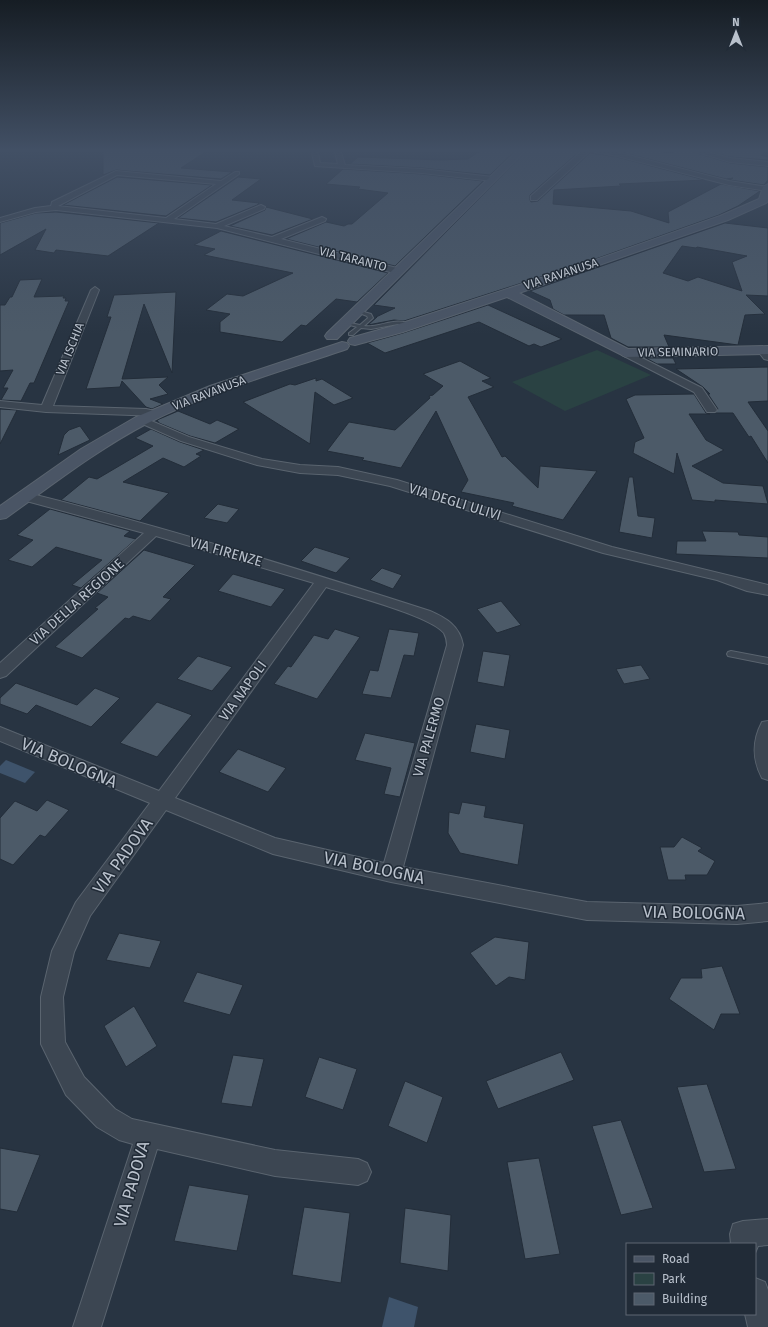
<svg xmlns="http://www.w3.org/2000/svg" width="768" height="1327" viewBox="0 0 768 1327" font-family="'Fira Sans',sans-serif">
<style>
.green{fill:#2a4243}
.water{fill:#3e536b}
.building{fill:#4c5a68;stroke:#232d39;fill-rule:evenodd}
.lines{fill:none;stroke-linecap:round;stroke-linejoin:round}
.lane-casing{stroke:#5a646f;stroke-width:2}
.street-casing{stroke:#5a646f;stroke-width:2}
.secondary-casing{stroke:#5a646f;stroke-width:2}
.lane{fill:#3c4652;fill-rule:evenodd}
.street{fill:#3c4652;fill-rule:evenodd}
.secondary{fill:#4a5565;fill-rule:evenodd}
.labels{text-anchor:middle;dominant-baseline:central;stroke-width:3;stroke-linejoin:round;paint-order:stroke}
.far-street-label{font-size:12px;fill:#b9c1cc;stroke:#212b37}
.street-label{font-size:14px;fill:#b9c1cc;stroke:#212b37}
.near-street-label{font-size:17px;fill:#b9c1cc;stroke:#212b37}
</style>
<rect width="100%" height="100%" fill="#283442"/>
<g class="green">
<polygon points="246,149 317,149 317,150 311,150 311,153 253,154"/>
<polygon points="597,350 651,375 565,411 512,382"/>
</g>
<g class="water">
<polygon points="6,760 35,772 25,783 0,773 0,766"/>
<polygon points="389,1297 418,1307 414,1327 382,1327"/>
</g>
<g class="building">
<polygon points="103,149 210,149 181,168 232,172 221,179 116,170 103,175"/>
<polygon points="483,149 517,149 490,175 422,168 350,164 358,157 441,160 468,159"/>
<polygon points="528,149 582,149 530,195 530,200 531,202 538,201 590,153 617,157 705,180 619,184 621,186 554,190 553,204 631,211 669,223 668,212 721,184 760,191 738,206 719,215 587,262 404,321 394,320 368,325 377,317 376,317 395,308 374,305"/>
<polygon points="604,149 658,149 660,151 668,153 677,151 679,149 686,149 687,150 730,163 768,167 768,180 764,185 730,180 733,178 726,179 617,151"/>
<polygon points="700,149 766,149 761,155 768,157 768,160 730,157"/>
<polygon points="343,169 422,174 483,181 395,266 286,239 326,222 344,226 348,224 352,224 388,193 358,189 360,187 326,184"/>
<polygon points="117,177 212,185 166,216 63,205"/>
<polygon points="238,177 261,179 232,200 259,203 257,205 216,222 178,218"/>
<polygon points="266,207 313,219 272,235 230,226 265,210"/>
<polygon points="56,212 159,223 108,256 56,250 54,253 35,250 46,229 0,255 0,223 36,213"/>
<path d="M725 223 768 228V296L746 295 765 314 745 315 738 345 664 335 669 347H628L611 338 604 315H564L553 309 550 300 530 291ZM682 246 696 248 697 247 747 256 732 262 742 291 698 277 688 281 663 273Z"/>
<polygon points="221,231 388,273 357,302 336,299 306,326 301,325 282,342 220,332 220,322 230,314 206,310 227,294 243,296 293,273 204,255 215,249 194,245"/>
<polygon points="42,279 34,297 64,296 63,298 66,298 65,301 69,301 34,383 30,383 21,401 1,400 8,388 3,388 13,370 0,371 0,305 5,305 10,297 12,297 20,280"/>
<polygon points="176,292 172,373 144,304 122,379 168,377 159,385 168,394 150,399 163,404 152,409 146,407 122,381 120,387 86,389 111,317 107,317 114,295"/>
<polygon points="488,305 562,339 541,347 534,344 529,346 479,322 385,353 367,343 403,333"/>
<polygon points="646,358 673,358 676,364 657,364"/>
<polygon points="460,361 491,378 482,381 494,387 468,397 502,457 505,456 538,488 540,466 597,471 563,520 512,506 514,503 461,492 468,480 436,411 401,468 362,460 364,458 327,451 349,422 395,430 430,398 429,396 433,395 443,386 423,374"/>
<polygon points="768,367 768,401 748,402 768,431 768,463 751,436 749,437 733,413 715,413 718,409 708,394 710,394 703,387 676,369"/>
<polygon points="316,378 316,381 322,379 353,398 334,405 315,392 310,444 243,402 290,384 295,385"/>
<polygon points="694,394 706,413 710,414 689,414 706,440 724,450 692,466 723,483 763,486 768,504 715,500 715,502 692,500 677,453 674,474 633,453 635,442 644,438 626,399 635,395"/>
<polygon points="0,409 17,410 0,444"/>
<polygon points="178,411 210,424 217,420 239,429 215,443 190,436 159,423 157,420"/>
<polygon points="80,426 90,440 58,455 64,435 69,430"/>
<polygon points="151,429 180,442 204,450 196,454 201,456 184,467 163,458 123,482 169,493 140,521 61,500 89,477 97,479 153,446 135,438"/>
<polygon points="629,477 633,477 638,516 655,518 652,538 619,532"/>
<polygon points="218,504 239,509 227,523 204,518"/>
<polygon points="50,509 130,531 124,536 136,539 81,588 72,585 102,560 56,547 32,567 8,560 33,540 17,535"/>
<polygon points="702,531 738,532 739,535 768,537 768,558 676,554 677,541 706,541"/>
<polygon points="315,547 350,558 336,573 301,561"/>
<polygon points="144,550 195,565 163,597 171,599 150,621 133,616 129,619 125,618 82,658 55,647 98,609 95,608 108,597 97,593"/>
<polygon points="382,568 402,575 393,589 370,580"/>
<polygon points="233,574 285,589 271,607 218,591"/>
<polygon points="501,601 521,625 497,633 477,609"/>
<polygon points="335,629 360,637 317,699 274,684 288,666 291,667 314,635 328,639"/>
<polygon points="389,629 419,633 414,656 404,655 391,698 362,694 370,670 378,671"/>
<polygon points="483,651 510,655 504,687 477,682"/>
<polygon points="198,656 232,667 212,691 177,679"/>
<polygon points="641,665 650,679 624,684 616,669"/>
<polygon points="16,683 77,705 95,688 120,698 91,727 36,705 27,714 0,704 0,698"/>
<polygon points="157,702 192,715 157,757 120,743"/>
<polygon points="476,724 510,730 505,759 470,752"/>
<polygon points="365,733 415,743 400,797 384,794 391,768 355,760"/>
<polygon points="238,749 286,768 268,792 219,772"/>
<polygon points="47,800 69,810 45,837 40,835 13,865 0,859 0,818 15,801 37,811"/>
<polygon points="462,802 486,806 484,817 524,824 518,865 460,853 448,833 449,812 459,814"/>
<polygon points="682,837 702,848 698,851 715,861 707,875 685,875 686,880 668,880 660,847 674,847"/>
<polygon points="119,933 161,941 150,968 106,960"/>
<polygon points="495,937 529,942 525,980 509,977 496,986 470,953"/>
<polygon points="722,966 740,1014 721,1014 714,1030 669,999 681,978 702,978 701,969"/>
<polygon points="197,972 243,985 230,1015 183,1002"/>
<polygon points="134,1006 157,1046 126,1067 104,1026"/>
<polygon points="561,1052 574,1080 498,1109 486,1081"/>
<polygon points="233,1055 264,1059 252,1107 221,1103"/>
<polygon points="319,1057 357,1069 343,1110 305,1097"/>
<polygon points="405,1081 443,1097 427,1143 388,1126"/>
<polygon points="707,1084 736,1169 704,1172 677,1087"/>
<polygon points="621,1120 653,1208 621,1215 592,1126"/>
<polygon points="0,1148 40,1155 17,1212 0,1209"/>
<polygon points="539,1158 560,1254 525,1259 507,1162"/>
<polygon points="189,1185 249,1195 237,1251 174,1241"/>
<polygon points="304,1207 350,1213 341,1283 292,1275"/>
<polygon points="405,1208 451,1215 448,1271 400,1263"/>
</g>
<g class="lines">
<defs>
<g id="lane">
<path d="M357 310 371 314 373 318 364 326C381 328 396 316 412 325L410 326 398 324 371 329 361 328 353 335H349V333L357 327 350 325V323L360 325 368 318 367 316 357 312Z"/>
<polygon points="731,651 768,658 768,664 728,656 727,654 728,652"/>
</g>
<g id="street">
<polygon points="336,149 342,149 341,152 345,165 422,169 493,177 496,179 493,181 422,173 315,166 312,153 315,151 318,153 320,163 338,164 335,152"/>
<polygon points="584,149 596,149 617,152 729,181 768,187 768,191 729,185 617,156 590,151 537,200 531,200 531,196"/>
<path d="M659 149H678C674 152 663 152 659 149Z"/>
<polygon points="687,149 696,149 730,158 768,162 768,166 730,162"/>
<path d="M116 171 221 181 235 172H239V174L174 219 216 224 261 205 265 207 264 209 224 226 272 237 322 217 326 219 325 221 281 239 401 269 402 271 398 274 217 228 56 210 36 212 0 222V218L35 208 51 206 52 202ZM117 175 216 184 166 218 58 206Z"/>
<polygon points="95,287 99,290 53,406 146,409 160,412 162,414 160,416 46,412 0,407 0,401 42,405 91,290"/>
<polygon points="762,347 768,351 768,360 764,359 757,350"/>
<polygon points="626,350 702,388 717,410 715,412 707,412 694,392 622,355 621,353"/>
<polygon points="142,417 189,437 262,459 300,465 338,467 397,480 612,547 768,585 768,595 747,591 717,580 603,553 390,486 338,475 300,473 257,465 181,441 138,422 136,420 138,418"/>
<path d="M24 492C161 526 296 568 430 611 446 618 460 626 463 645L403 867 587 902 737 906 768 903V921L737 924 587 920 391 882 273 854 166 810 90 916 74 952 63 997 65 1042 84 1077 115 1109 132 1119 275 1150 358 1159 367 1163 371 1172 367 1181 358 1185 275 1176 157 1149 101 1327H73L133 1144 119 1140 97 1127 66 1095 41 1044V997L52 951 76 902 150 803 0 741V727L159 791 314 583 156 536 6 676 0 678V663L144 533 19 499 18 496 19 493ZM326 587C350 595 431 616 444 633 446 637 447 641 447 645L384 863 275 838 175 798Z"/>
<path d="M768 721V780L762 778C752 759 752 741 762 722Z"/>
<polygon points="768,1219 768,1245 758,1246 755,1253 755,1244 731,1244 730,1234 733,1224 743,1221"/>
<polygon points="755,1278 765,1282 768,1290 768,1327 748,1327 745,1314 755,1314"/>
</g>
<g id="secondary">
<polygon points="519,149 527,149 337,339 327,339 325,336 327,333"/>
<polygon points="768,184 768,201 766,203 728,220 519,293 628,349 768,346 768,354 626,357 507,297 403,332 355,345 350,344 348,341 350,338 393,326 587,263 720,216 759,199 763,187"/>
<path d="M342 342 347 343 349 346 347 349C280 372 211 391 148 423 98 449 52 485 6 518L0 519V506L81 449 136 417 210 386Z"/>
</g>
</defs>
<use href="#lane" class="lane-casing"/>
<use href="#street" class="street-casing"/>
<use href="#secondary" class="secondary-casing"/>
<use href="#lane" class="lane"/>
<use href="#street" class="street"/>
<use href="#secondary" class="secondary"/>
</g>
<linearGradient id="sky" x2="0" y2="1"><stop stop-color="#161d24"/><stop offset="0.45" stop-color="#425065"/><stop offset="1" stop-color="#425065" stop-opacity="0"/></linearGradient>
<rect width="768" height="334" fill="url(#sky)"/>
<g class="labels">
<g class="far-street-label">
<text transform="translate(353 259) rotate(14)">VIA TARANTO</text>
<text transform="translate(561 274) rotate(-18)">VIA RAVANUSA</text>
<text transform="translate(70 349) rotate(-68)">VIA ISCHIA</text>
<text transform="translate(678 352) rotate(-1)">VIA SEMINARIO</text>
<text transform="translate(209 393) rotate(-21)">VIA RAVANUSA</text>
</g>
<g class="street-label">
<text transform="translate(455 502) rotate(17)">VIA DEGLI ULIVI</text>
<text transform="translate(226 552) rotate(16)">VIA FIRENZE</text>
<text transform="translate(77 602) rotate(-42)">VIA DELLA REGIONE</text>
<text transform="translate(243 691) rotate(-54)">VIA NAPOLI</text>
<text transform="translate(429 737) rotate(-74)">VIA PALERMO</text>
</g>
<g class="near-street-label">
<text transform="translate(69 763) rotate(23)">VIA BOLOGNA</text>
<text transform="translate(123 856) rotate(-54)">VIA PADOVA</text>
<text transform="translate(374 868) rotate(12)">VIA BOLOGNA</text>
<text transform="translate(694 913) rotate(1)">VIA BOLOGNA</text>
<text transform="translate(132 1184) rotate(-74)">VIA PADOVA</text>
</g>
</g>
<rect x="626" y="1243" width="130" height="72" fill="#212b37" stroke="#5e6773"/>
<rect x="634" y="1256" width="20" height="6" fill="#4a5565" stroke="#5e6773"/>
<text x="662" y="1263" font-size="12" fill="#b9c1cc">Road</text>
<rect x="634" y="1273" width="20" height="12" fill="#2a4243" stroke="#5e6773"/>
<text x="662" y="1283" font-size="12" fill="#b9c1cc">Park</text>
<rect x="634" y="1293" width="20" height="12" fill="#4c5a68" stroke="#5e6773"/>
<text x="662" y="1303" font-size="12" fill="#b9c1cc">Building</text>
<g transform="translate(736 32)" stroke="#212b37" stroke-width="3" paint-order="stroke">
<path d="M0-3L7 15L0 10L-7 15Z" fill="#b9c1cc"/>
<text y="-6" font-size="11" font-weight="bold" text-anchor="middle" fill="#b9c1cc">N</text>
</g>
</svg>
